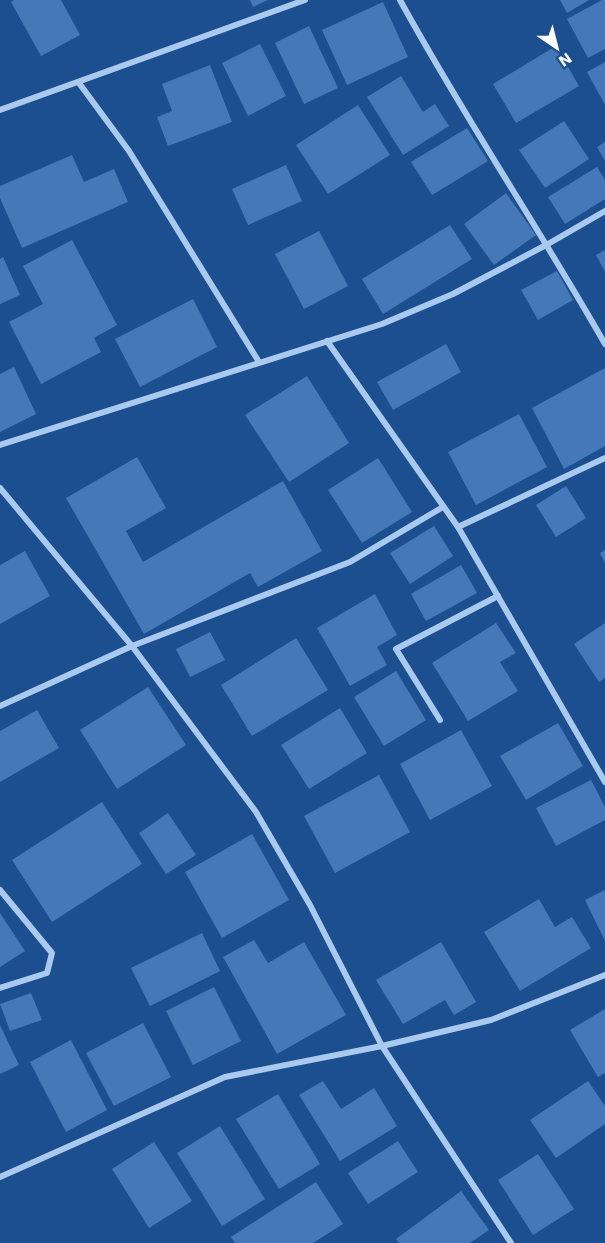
<svg xmlns="http://www.w3.org/2000/svg" width="605" height="1243" viewBox="0 0 605 1243" font-family="'Work Sans',sans-serif">
<style>
.building{fill:#4478b7}
.lines{fill:none;stroke-linecap:round;stroke-linejoin:round}
.street{stroke:#a9c9ee;stroke-width:6}
</style>
<rect width="100%" height="100%" fill="#1b4f8f"/>
<g class="building">
<polygon points="14,0 61,0 80,35 41,56 11,2"/>
<polygon points="250,0 268,0 253,7"/>
<polygon points="560,0 589,0 567,13"/>
<polygon points="602,0 605,0 605,49 588,58 567,19"/>
<polygon points="383,2 408,57 347,85 322,30"/>
<polygon points="309,26 338,88 304,104 275,43"/>
<polygon points="260,44 286,96 248,116 222,63"/>
<polygon points="556,46 579,86 516,123 493,84"/>
<polygon points="605,62 605,105 587,72"/>
<polygon points="210,65 232,122 168,146 157,117 172,111 162,84"/>
<polygon points="401,76 423,112 435,104 449,126 403,155 367,97"/>
<polygon points="358,105 390,155 328,194 296,145"/>
<polygon points="564,121 589,159 545,188 519,150"/>
<polygon points="467,128 488,161 432,195 411,162"/>
<polygon points="605,142 605,161 597,147"/>
<polygon points="72,155 84,182 114,169 128,202 22,248 0,198 0,186"/>
<polygon points="286,165 302,201 248,225 232,189"/>
<polygon points="597,167 605,180 605,199 565,224 548,197"/>
<polygon points="506,193 536,235 494,265 464,224"/>
<polygon points="450,225 472,259 383,314 362,279"/>
<polygon points="319,231 348,286 304,309 275,254"/>
<polygon points="72,240 117,325 94,338 101,352 41,384 9,322 43,304 23,266"/>
<polygon points="605,250 605,272 596,255"/>
<polygon points="3,257 20,295 0,304 0,259"/>
<polygon points="557,271 573,300 538,320 521,290"/>
<polygon points="193,299 217,347 140,387 115,339"/>
<polygon points="446,344 461,372 393,410 377,382"/>
<polygon points="14,367 36,414 0,432 0,374"/>
<polygon points="605,368 605,446 564,469 532,408"/>
<polygon points="307,376 349,443 289,482 245,415"/>
<polygon points="519,414 547,467 476,505 448,452"/>
<polygon points="137,457 166,508 126,531 143,562 283,481 322,551 258,587 250,573 144,634 66,498"/>
<polygon points="378,458 412,512 362,543 328,490"/>
<polygon points="566,486 586,518 556,537 536,505"/>
<polygon points="434,526 453,556 410,584 390,553"/>
<polygon points="605,550 605,563 600,553"/>
<polygon points="25,551 50,596 0,624 0,565"/>
<polygon points="461,565 477,593 426,621 411,594"/>
<polygon points="375,594 397,635 377,647 387,665 350,686 317,628"/>
<polygon points="496,623 516,653 500,662 518,691 468,721 432,663"/>
<polygon points="605,623 605,678 599,682 574,644"/>
<polygon points="210,632 225,660 190,677 176,649"/>
<polygon points="296,638 328,690 252,736 221,685"/>
<polygon points="396,671 426,720 384,746 354,697"/>
<polygon points="148,687 186,745 117,789 80,730"/>
<polygon points="340,708 367,753 309,789 281,745"/>
<polygon points="37,710 59,748 0,782 0,731"/>
<polygon points="558,723 583,766 526,800 500,756"/>
<polygon points="461,730 492,786 430,820 400,764"/>
<polygon points="379,775 410,832 335,873 304,816"/>
<polygon points="591,780 605,807 605,820 556,846 536,808"/>
<polygon points="102,802 142,864 52,922 12,860"/>
<polygon points="168,813 196,855 166,874 139,833"/>
<polygon points="252,834 289,900 222,938 185,872"/>
<polygon points="605,890 605,941 585,900"/>
<polygon points="539,899 555,927 572,917 591,948 520,991 484,932"/>
<polygon points="0,913 25,951 0,967"/>
<polygon points="202,933 220,971 150,1006 131,968"/>
<polygon points="254,940 268,963 304,942 346,1015 277,1054 223,957"/>
<polygon points="441,942 476,1002 454,1015 445,1000 403,1024 376,980"/>
<polygon points="214,987 241,1041 193,1065 166,1011"/>
<polygon points="31,993 42,1020 10,1031 0,1004"/>
<polygon points="605,1009 605,1073 598,1077 570,1030"/>
<polygon points="143,1023 171,1077 114,1106 86,1053"/>
<polygon points="0,1025 19,1065 0,1074"/>
<polygon points="71,1040 107,1110 66,1132 30,1062"/>
<polygon points="323,1081 341,1109 374,1088 397,1126 340,1161 299,1095"/>
<polygon points="588,1081 605,1106 605,1124 556,1158 530,1120"/>
<polygon points="278,1094 320,1164 279,1189 236,1119"/>
<polygon points="220,1126 265,1199 222,1226 177,1153"/>
<polygon points="398,1141 418,1172 368,1204 348,1173"/>
<polygon points="154,1142 192,1201 149,1228 112,1169"/>
<polygon points="538,1154 574,1209 533,1235 498,1180"/>
<polygon points="316,1182 343,1224 313,1243 235,1243 231,1237"/>
<polygon points="461,1191 489,1230 470,1243 399,1243 396,1239"/>
</g>
<g class="lines">
<g class="street">
<path d="M400 0C464 117 539 228 605 344"/>
<polyline points="79,83 129,151 259,362"/>
<polyline points="0,110 305,0"/>
<polyline points="327,341 458,527 605,782"/>
<polyline points="0,445 382,324 453,294 548,244 605,211"/>
<polyline points="0,488 132,646 256,812 310,905 382,1046 511,1243"/>
<polyline points="458,527 605,458"/>
<polyline points="0,706 132,646 350,562 443,507"/>
<polyline points="440,720 396,649 498,596"/>
<polyline points="0,890 52,953 47,973 0,988"/>
<polyline points="0,1177 225,1077 382,1046 491,1020 605,975"/>
</g>
</g>
<g transform="translate(557 48) rotate(145)" stroke="#1b4f8f" stroke-width="4.5" paint-order="stroke">
<path d="M0-4.5L10 22L0 15L-10 22Z" fill="#ffffff"/>
<text y="-9" font-size="16" font-weight="bold" text-anchor="middle" fill="#ffffff">N</text>
</g>
</svg>
